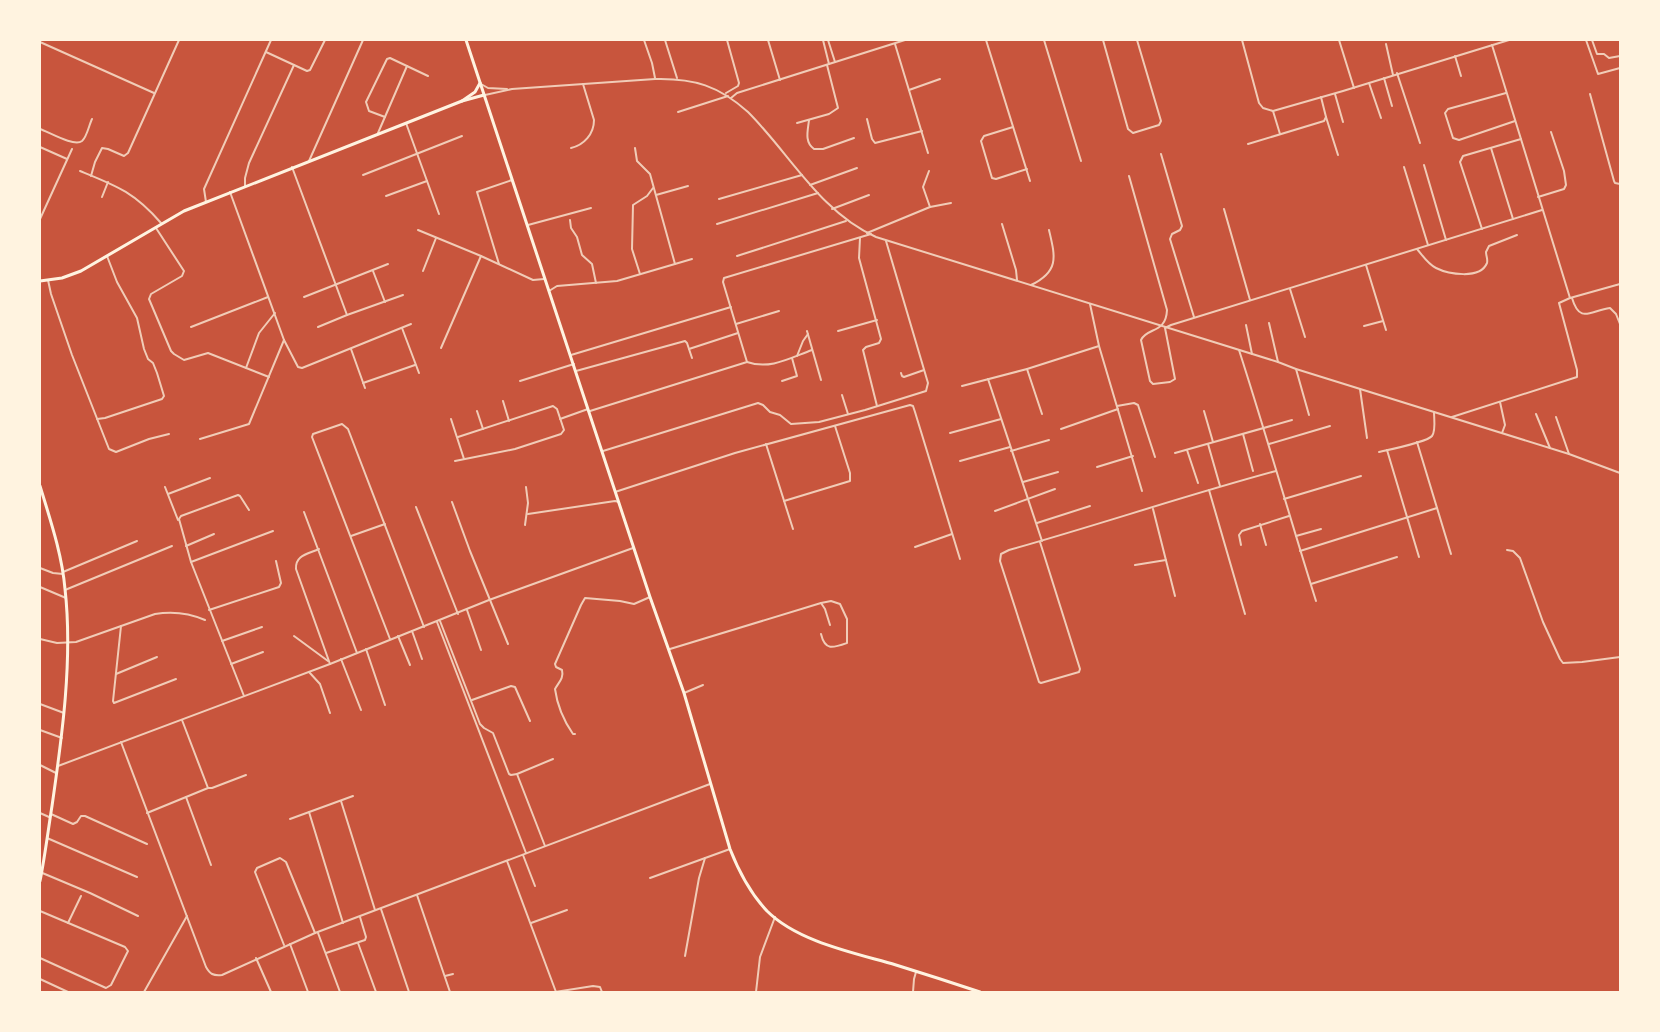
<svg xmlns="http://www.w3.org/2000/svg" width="1660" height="1032" viewBox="0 0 1660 1032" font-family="'PT Sans',sans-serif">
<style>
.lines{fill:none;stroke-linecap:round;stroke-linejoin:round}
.minor{stroke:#f1ccb7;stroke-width:2}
.secondary{stroke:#fff3e0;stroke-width:3}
.primary{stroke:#fff3e0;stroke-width:3}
</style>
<rect width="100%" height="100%" fill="#c8553d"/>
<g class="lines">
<g class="minor">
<polyline points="644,40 652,63 655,78"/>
<polyline points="665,40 677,78"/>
<polyline points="768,40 780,80"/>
<polyline points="823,40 829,64"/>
<polyline points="828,40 835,62"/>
<polyline points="986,40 1030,181"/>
<polyline points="1044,40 1081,161"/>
<polyline points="1103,40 1128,129 1133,133 1159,125 1161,121 1137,40"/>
<polyline points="1242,40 1259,103 1263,108 1273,111 1343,91 1509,40"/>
<polyline points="1339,40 1354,88"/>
<polyline points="1586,40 1598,74 1620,68"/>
<polyline points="1592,40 1597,54 1604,54 1609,58 1620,56"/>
<polyline points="40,42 154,93"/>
<polyline points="895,44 928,153"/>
<polyline points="1386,44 1393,75"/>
<polyline points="1492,45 1570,298"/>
<polyline points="266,52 307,71 310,70 325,40"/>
<polyline points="1455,56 1461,76"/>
<polyline points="1397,73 1420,143"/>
<polyline points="1384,78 1392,106"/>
<polyline points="1369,83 1381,118"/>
<polyline points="481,84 488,88 507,89"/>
<polyline points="909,90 940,79"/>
<polyline points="726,93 738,86 739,83 727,40"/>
<polyline points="1506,93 1448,109 1445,113 1453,138 1459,140 1515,121"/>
<polyline points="1335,94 1343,122"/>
<polyline points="1590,94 1614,181 1615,183 1620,184"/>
<path d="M485 95 512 89 655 79C694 78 719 86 748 112 790 154 820 212 876 237L1278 362 1296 369 1569 454 1620 473"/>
<polyline points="731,98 737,93 905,40"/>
<polyline points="1273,111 1280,134"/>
<polyline points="678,112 728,96"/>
<polyline points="385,117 369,111 366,102 387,59 390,58 428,76"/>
<polyline points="1326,117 1338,155"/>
<polyline points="867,119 872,139 875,143 922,131"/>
<path d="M809 120C808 130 804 142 814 149H823L854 138"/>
<polyline points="406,123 439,214"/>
<polyline points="797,123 829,114 838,108 827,65"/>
<polyline points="1013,127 984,136 981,141 992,178 996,179 1027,169"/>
<path d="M40 129C49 132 74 147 82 141 87 137 89 125 92 119"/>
<polyline points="378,133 407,66"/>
<polyline points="1248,144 1324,121 1326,117 1321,97"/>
<polyline points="40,147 67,159"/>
<path d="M571 148C584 145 594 134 594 120L583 84"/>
<polyline points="635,148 637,161 650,174 675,264"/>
<polyline points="1491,148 1513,219"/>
<polyline points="1161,154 1182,226 1180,230 1172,234 1170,239 1194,317"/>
<polyline points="309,161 363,40"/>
<polyline points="1424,165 1446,240"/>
<polyline points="292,167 347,315 403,295"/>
<polyline points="1404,167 1428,245"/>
<path d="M80 171C117 186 134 192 161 223"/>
<polyline points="929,171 923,187 930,207"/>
<polyline points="363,175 462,136"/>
<polyline points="91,176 95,162 102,148 108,149 124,156 128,153 179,40"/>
<path d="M1129 176 1167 310C1166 334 1147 327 1141 340L1150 381 1153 384 1170 382 1175 379 1165 328 1171 325 1542 210"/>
<polyline points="810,185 857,168"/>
<polyline points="245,187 245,178 249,163 294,65"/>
<polyline points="230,192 284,340 298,367 302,368 411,324"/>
<polyline points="656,195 688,186"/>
<polyline points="386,196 427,181"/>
<polyline points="102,197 108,182"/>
<polyline points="1538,197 1564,189 1566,185 1564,171 1551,132"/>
<polyline points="719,199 802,175"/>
<polyline points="206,202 204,189 271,40"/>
<polyline points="832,209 869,195"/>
<polyline points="1224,209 1250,300"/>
<polyline points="40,219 72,149"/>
<polyline points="570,220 571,228 577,237 582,255 592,264 596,283"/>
<polyline points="717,224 818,193"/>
<polyline points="1002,224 1016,270 1017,280"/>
<polyline points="528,225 591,208"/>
<polyline points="156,228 184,271 182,276 151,294 149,299 171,351 174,354 184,360 208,353 269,377"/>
<polyline points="1482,229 1460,162 1463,156 1521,139"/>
<polyline points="418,230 481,256 533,280 544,279"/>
<polyline points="867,233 930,207 951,203"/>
<polyline points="860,238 859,258 881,339 879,343 866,347 863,350 877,406"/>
<path d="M1417 249C1423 256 1428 264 1436 268 1448 274 1480 280 1487 263 1488 259 1486 256 1486 252L1489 246 1517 235"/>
<polyline points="737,256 846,221"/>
<polyline points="499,264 477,192 512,180"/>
<polyline points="1366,265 1386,330"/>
<polyline points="373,271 385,302"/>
<polyline points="423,271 436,238"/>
<polyline points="640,274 632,249 633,205 647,196 653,188"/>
<polyline points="48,280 51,294 72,355 109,449 116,452 149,439 169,434"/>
<path d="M1031 285C1060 271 1055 256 1049 230"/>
<polyline points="1290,289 1305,337"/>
<polyline points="549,291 557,286 617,281 692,259"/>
<polyline points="304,297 388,264"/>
<path d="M1572 298C1580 325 1591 310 1610 308L1616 314 1620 324"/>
<polyline points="1090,304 1099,346 1142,491"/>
<polyline points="1269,323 1278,362"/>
<polyline points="736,324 779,311"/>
<polyline points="1246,325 1252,354"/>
<polyline points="1364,326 1383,321"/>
<polyline points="191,327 268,297"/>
<polyline points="318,327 347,315"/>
<polyline points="402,328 419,373"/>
<polyline points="807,331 821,380"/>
<polyline points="838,331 877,320"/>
<polyline points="441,348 481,256"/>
<polyline points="351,349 365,388"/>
<polyline points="689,349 738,333"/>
<path d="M1239 350C1266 434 1290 518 1316 601"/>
<polyline points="571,355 731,307"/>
<polyline points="797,356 803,341 808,334"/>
<path d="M747 362C770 370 790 358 812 350"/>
<polyline points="246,368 259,333 275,313"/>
<polyline points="1027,369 1042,414"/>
<polyline points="1296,369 1309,415"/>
<polyline points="576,371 685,341 687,343 692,358"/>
<polyline points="901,373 902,376 904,377 924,370"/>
<polyline points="988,379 1042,541"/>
<polyline points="520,381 574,364"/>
<polyline points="782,381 797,376 792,358"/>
<polyline points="363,383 415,365"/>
<polyline points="962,386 1027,369 1099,346"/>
<polyline points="1360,389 1367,438"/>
<polyline points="842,395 848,414"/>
<polyline points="503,401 509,421"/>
<polyline points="1500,402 1505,425 1502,433"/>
<polyline points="1117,406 1134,403 1138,405 1155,457"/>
<polyline points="477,411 483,429"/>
<polyline points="590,411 747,362 723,282 724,278 871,234"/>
<polyline points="1204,411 1213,442"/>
<polyline points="1536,414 1550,448"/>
<polyline points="1452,417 1577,377 1577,370 1559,303 1570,298 1620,284"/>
<polyline points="1556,417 1569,454"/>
<polyline points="97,419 105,418 162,399 164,396 157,373 153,363 148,359 144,349 137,318 117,282 107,256"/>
<polyline points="451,419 464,459"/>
<polyline points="560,419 588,409"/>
<polyline points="1061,429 1118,409"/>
<polyline points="950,433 1001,419"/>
<polyline points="1243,434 1253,471"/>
<polyline points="200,439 249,424 284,340"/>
<polyline points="1417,442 1451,554"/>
<polyline points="766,444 793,529"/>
<polyline points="1208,444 1220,486"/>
<polyline points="1269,444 1330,426"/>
<polyline points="1187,450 1198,483"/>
<polyline points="1387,450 1419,557"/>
<polyline points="603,451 758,403 763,405 770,412 780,415 791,424 819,422 865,410 926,391 928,383 886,241"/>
<polyline points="1011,451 1049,440"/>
<path d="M1379 452C1388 450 1427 442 1432 436 1436 431 1434 418 1434 412"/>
<polyline points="1175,453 1292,420"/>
<polyline points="455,461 515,449 561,434 564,430 557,409 553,406 458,437"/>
<polyline points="960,461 1010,447"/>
<polyline points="1097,467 1133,456"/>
<polyline points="1023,482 1058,472"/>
<polyline points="165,487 178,520"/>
<polyline points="1209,490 1245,614"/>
<polyline points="615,492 735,453 910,405 913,406 915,412 960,559"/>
<polyline points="168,494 210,478"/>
<polyline points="1284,499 1361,476"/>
<polyline points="784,501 850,481 850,473 835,426"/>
<polyline points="452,502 470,551 508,644"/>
<polyline points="416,507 458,614"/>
<polyline points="1153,509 1175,596"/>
<polyline points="995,511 1055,489"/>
<polyline points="304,512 357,653"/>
<polyline points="528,514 615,501 619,502"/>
<polyline points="1037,523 1090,506"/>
<polyline points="1260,524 1266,545"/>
<polyline points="525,525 528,503 526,487"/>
<polyline points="351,536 385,524"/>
<polyline points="1296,536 1321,529"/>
<path d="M1040 542 1080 669 1079 672 1041 683 1039 682 1000 561 1001 554 1009 550C1098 525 1187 495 1276 471"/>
<polyline points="1241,545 1239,535 1242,531 1289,516"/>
<polyline points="186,546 214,534"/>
<polyline points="915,547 952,534"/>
<path d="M319 549C308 554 295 555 296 569L330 664"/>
<polyline points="1507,550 1513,551 1520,558 1543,622 1560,659 1563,663 1582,662 1620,657"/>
<polyline points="1300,551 1437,508"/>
<polyline points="191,562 273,531"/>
<polyline points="1135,565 1166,560"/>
<polyline points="40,568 53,573 63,574"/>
<polyline points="63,572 137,541"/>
<polyline points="1311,584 1397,557"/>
<polyline points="40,587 66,598"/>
<polyline points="65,590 172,546"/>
<polyline points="821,603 825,609 830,625"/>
<polyline points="209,610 279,587 281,583 276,561"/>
<polyline points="467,610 481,650"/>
<polyline points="440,621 480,724 484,728 493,733 509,774 511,775 517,774"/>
<polyline points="437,622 526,853"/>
<polyline points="121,626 113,701 114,703 176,679"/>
<polyline points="412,631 422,659"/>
<polyline points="294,636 328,661"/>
<polyline points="398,636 410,665"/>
<path d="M40 639 57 643 76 642 155 614C173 611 189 613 205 620"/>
<polyline points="390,639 312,437 313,434 342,424 348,429 424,627"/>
<polyline points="222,641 262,627"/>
<polyline points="366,649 385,705"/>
<path d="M670 649 821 603 831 601 840 604 847 619V643C833 648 825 651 821 634"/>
<polyline points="341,659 361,710"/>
<polyline points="231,664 263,652"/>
<polyline points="309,672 320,684 330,713"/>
<polyline points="116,674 157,657"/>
<polyline points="684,693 703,685"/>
<polyline points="244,696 191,562 179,519 181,516 238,495 240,496 249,510"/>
<polyline points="472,700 511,686 515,687 530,721"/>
<polyline points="40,704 64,713"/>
<polyline points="182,720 208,788"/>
<polyline points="40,730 62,738"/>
<path d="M575 734H573C564 721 557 704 555 689 559 682 564 678 562 670L556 667 555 664 581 605 585 598 620 601 634 604 650 597"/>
<path d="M121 742 206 967C210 974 213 976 222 975L315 933 710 784"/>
<polyline points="40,765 56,773"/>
<polyline points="58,766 330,664 489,600 633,548"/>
<polyline points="186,797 211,865"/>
<polyline points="341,801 375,910"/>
<polyline points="309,812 343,923"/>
<polyline points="40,813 49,817"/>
<polyline points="147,813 208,788 212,788 246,775"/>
<polyline points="51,814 73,824 77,822 81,816 85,816 147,844"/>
<polyline points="290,819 353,796"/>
<polyline points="47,838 137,877"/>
<polyline points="545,846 517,774 553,759"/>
<polyline points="523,855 535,886"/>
<polyline points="507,861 556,992"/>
<polyline points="40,872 90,893 138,916"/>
<polyline points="650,878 730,849"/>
<polyline points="417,895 450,992"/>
<polyline points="381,909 409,992"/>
<polyline points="40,911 125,947 128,951 111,985 106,988 40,958"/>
<polyline points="68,923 81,896"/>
<polyline points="531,923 567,910"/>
<polyline points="318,933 340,992"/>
<polyline points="358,943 376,992"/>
<polyline points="290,944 308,992"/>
<polyline points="284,945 255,872 257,868 280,858 286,862 315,933"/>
<polyline points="326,953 365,940 366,937 360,917"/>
<polyline points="685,956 699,878 705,858"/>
<polyline points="256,958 271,992"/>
<polyline points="445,976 453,974"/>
<polyline points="40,979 68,992"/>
<polyline points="144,992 187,916"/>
<polyline points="555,992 593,986 600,987 602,992"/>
<polyline points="756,992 760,957 775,917"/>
<polyline points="913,992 914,979 916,972"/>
</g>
<g class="secondary">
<polyline points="462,101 484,95"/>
<polyline points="40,281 62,278 81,271 184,211 462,101 475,92 480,83"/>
<path d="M40 486C50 519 62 554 65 589 73 659 62 737 52 806 48 831 45 856 40 881"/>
</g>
<path class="primary" d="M466 40 650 597 684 693 730 849C739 872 750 893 767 911 798 942 855 953 896 965 925 974 953 983 980 992"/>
</g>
<rect width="1660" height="1032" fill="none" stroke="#fff3e0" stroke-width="82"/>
</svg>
